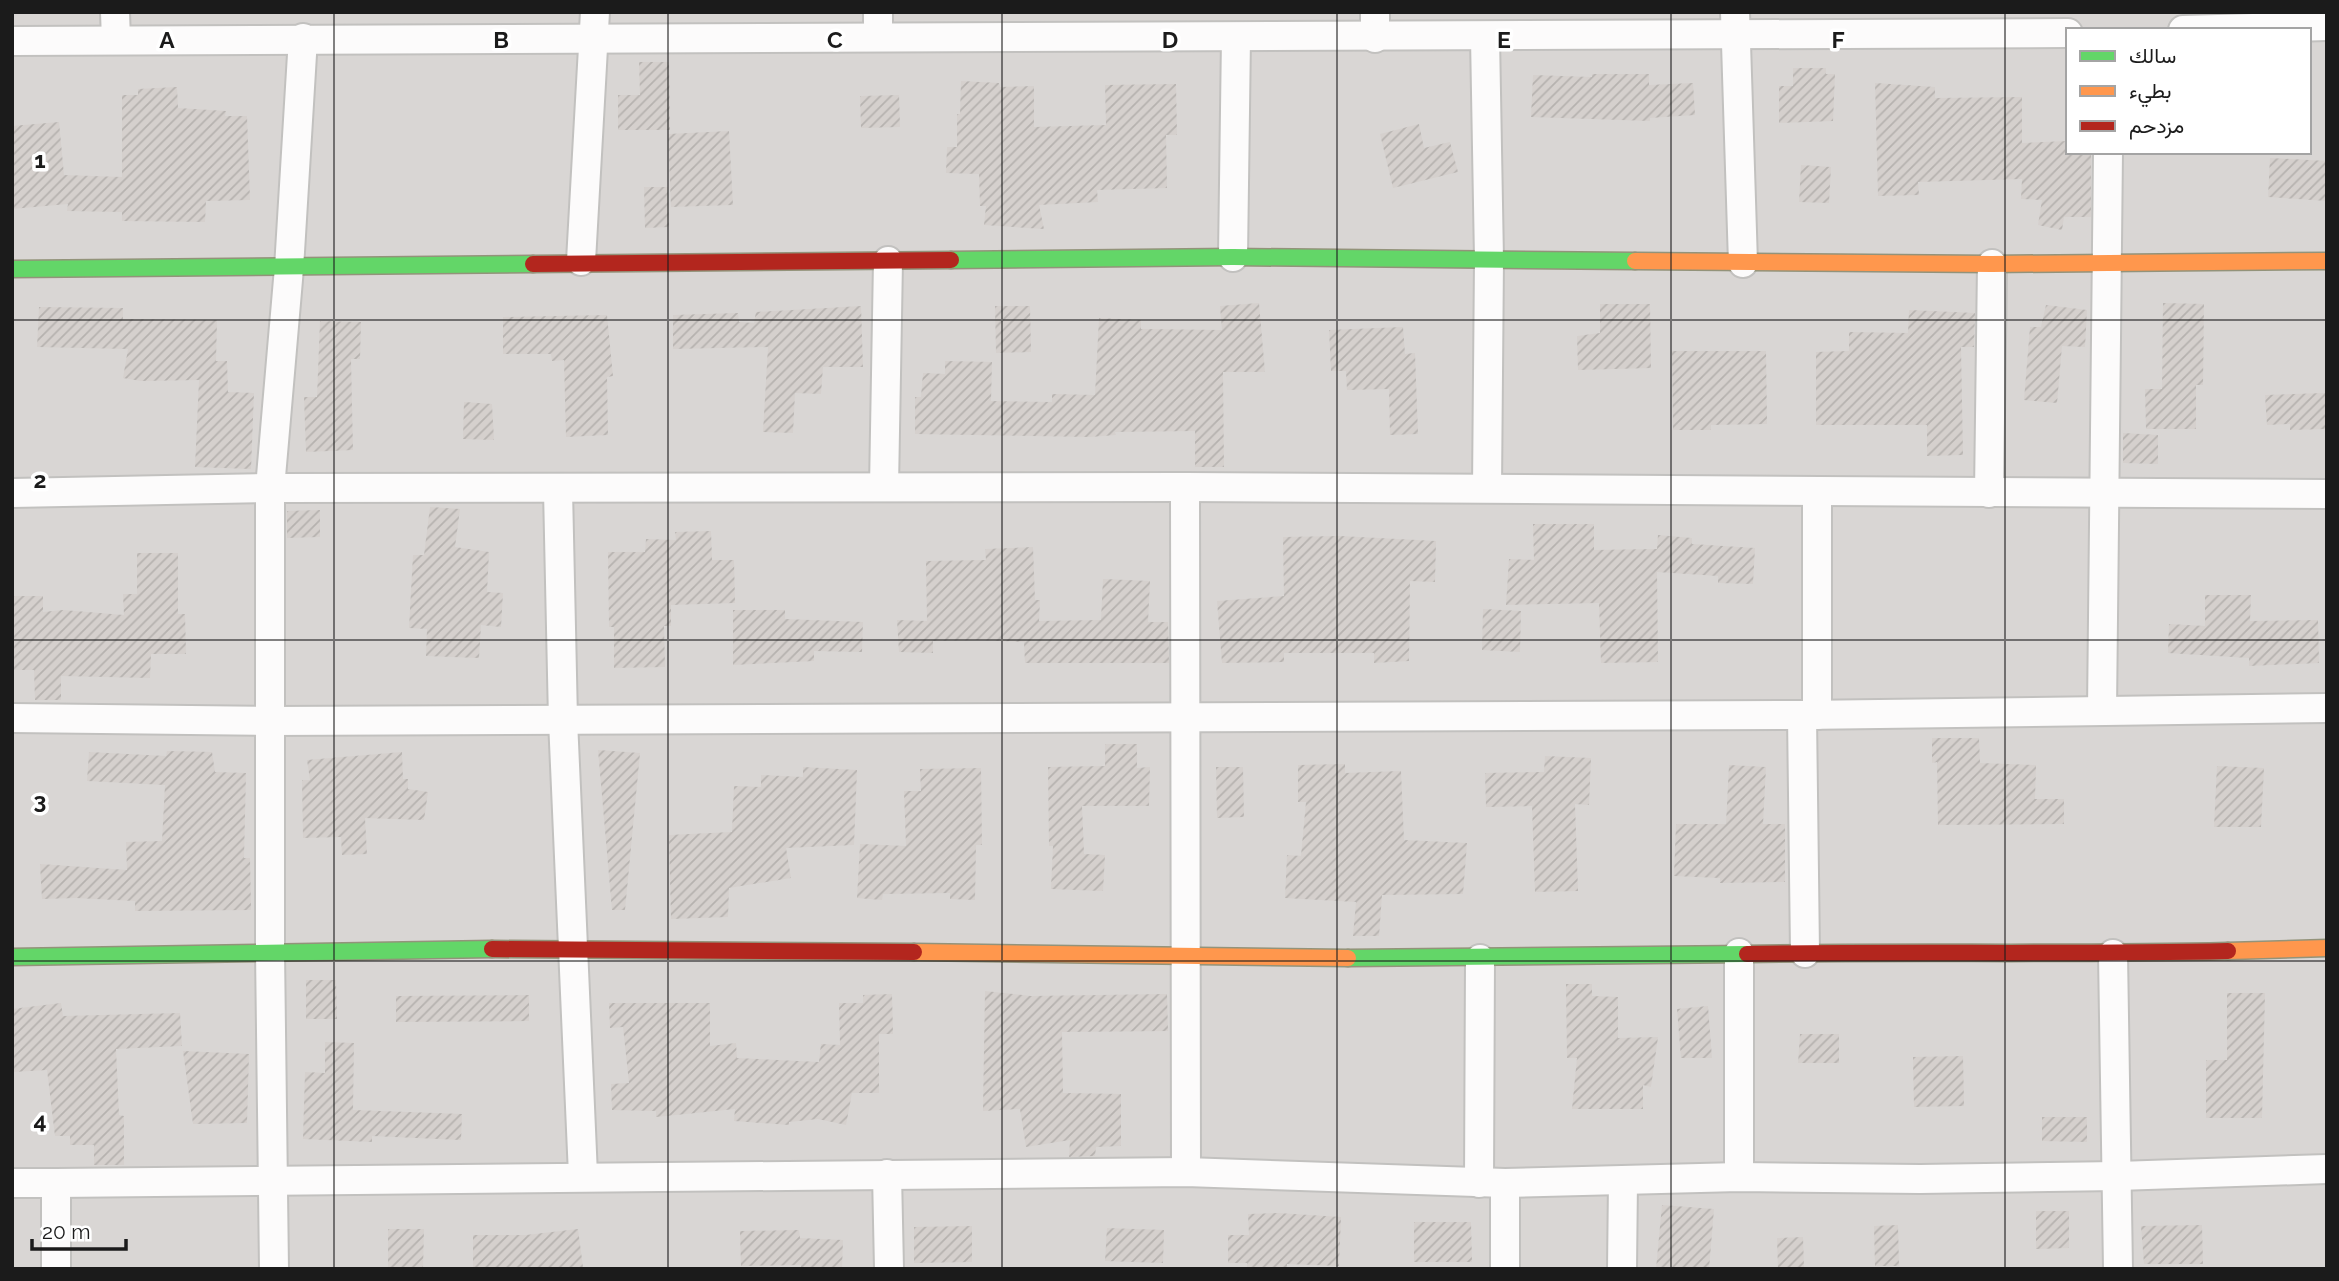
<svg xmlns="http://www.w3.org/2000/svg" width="2339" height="1281" viewBox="0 0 2339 1281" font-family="Raleway,Vazirmatn,sans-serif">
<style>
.residential{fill:#d9d6d4;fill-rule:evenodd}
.building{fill:url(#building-hatch)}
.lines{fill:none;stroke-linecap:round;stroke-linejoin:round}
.street-casing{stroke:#c2c1bf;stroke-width:32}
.fast-casing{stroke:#93937a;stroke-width:19}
.slow-casing{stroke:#93937a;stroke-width:19}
.jam-casing{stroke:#93937a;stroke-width:19}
.street{stroke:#fcfbfb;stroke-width:28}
.fast{stroke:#63d668;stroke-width:16}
.slow{stroke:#ff974d;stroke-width:16}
.jam{stroke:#b3261e;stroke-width:16}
.grid{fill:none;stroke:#1b1b1b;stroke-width:2;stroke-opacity:0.55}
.grid-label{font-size:23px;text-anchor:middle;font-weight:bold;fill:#1b1b1b;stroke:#fff;stroke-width:7;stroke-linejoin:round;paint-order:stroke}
</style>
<defs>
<pattern id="building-hatch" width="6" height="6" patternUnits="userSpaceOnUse" patternTransform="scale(1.75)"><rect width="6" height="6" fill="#d5d0cd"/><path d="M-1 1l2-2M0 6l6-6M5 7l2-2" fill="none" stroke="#b6b2af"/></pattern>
</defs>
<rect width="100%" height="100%" fill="#eae7e2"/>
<path class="residential" d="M12 12H2327V1269H12ZM2068 30H2309V152H2068Z"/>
<g class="building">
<polygon points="639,62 669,62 670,130 618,130 618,95 640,95"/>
<polygon points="1793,68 1826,68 1826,74 1835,74 1833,121 1779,123 1779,86 1793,86"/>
<polygon points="1592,74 1649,74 1649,85 1693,83 1695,115 1650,118 1650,121 1531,117 1533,75 1592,77"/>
<polygon points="961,81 999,83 1000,87 1034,86 1034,127 1106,125 1105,85 1176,84 1177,135 1166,135 1167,188 1097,190 1098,202 1039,205 1044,229 984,225 986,206 980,206 979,174 946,173 947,147 957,147 957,114 960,114"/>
<polygon points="1875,83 1935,87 1935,98 2022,97 2022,143 2068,141 2068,152 2091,152 2091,217 2064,217 2062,230 2038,225 2042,200 2021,199 2022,179 1918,182 1919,195 1878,196"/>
<polygon points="177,87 178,108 226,111 225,116 247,116 250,200 206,201 205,222 122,221 122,212 67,211 68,204 12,209 12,126 59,122 64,175 122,177 122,95 138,95 138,89"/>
<polygon points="899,95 900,127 861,128 860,96"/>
<polygon points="1419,124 1424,148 1450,142 1458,172 1393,188 1380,134"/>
<polygon points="729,131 733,205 671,207 668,134"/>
<polygon points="2270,158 2327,161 2327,201 2268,197"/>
<polygon points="1801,165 1831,167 1829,203 1799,202"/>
<polygon points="644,187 668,187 669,227 645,228"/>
<polygon points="1259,303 1265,372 1223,372 1224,467 1195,467 1195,431 1115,432 1116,435 1090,437 915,434 915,397 921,397 923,373 945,374 945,361 992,362 991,401 1052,402 1052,394 1095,395 1099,318 1141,320 1141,329 1222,330 1220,306"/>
<polygon points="2163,303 2204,304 2203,385 2196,385 2196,429 2146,429 2145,389 2162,389"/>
<polygon points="1600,304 1650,304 1651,368 1578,370 1577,336 1600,333"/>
<polygon points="2046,305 2087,310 2085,347 2062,346 2057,403 2024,400 2030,327 2041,327"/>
<polygon points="861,306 863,367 823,367 821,394 795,393 793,433 763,432 768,347 673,349 673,315 738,313 739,322 754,323 756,312"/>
<polygon points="995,306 1030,306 1031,352 996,353"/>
<polygon points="39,307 123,308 123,319 217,320 216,361 227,361 228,392 254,393 251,469 195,467 199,380 141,381 123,378 128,349 37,347"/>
<polygon points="1909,310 1975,313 1974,347 1961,347 1963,455 1927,456 1927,425 1816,425 1816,352 1849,351 1849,332 1908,333"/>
<polygon points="607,315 613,376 607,377 608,435 566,437 564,360 552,361 551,354 503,354 503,317"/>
<polygon points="320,321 361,322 360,359 351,359 353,450 306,452 304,397 317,397"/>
<polygon points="1403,327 1405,354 1415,353 1418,434 1390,435 1389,389 1347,390 1346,371 1331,371 1329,330"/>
<polygon points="1672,351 1766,351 1767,424 1711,425 1711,430 1673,430"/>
<polygon points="2325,393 2326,429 2290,430 2290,424 2267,425 2265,395"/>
<polygon points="464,402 492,404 494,440 463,439"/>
<polygon points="2123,433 2158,435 2158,464 2123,463"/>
<polygon points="430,507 460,509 455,547 489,552 487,592 503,593 501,627 481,625 479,658 426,656 427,629 409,628 413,555 424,555"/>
<polygon points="320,510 320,537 287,538 287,511"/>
<polygon points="1533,524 1594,524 1594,550 1657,549 1658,535 1692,538 1692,544 1755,548 1753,584 1718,583 1718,576 1657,572 1658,662 1601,663 1599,603 1506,605 1509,559 1534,560"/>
<polygon points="711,531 712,560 734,560 735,603 671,605 671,626 664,626 665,667 614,668 614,627 609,627 608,552 645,552 646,539 676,540 675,532"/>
<polygon points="1340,536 1436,541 1435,582 1410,581 1409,661 1374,663 1374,653 1284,653 1284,662 1222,663 1217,601 1284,596 1283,537"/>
<polygon points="1033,547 1035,600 1040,600 1039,621 1101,620 1103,579 1150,581 1148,622 1168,622 1169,663 1025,663 1024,642 980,640 933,641 933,653 899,652 897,620 927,621 926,561 986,560 985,549"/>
<polygon points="137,553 178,553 178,614 185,614 186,654 151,654 150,678 61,676 61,700 35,700 34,670 12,670 12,596 43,596 43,612 63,610 124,615 123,594 137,594"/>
<polygon points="2205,595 2251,595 2250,621 2318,620 2319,663 2249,666 2249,658 2168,653 2169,624 2205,626"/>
<polygon points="1483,609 1521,611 1520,652 1482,650"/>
<polygon points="733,610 785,610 785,619 863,622 862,652 814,651 814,661 733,665"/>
<polygon points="1932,738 1979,738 1980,763 2036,765 2035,799 2064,799 2064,824 1938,825 1937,762 1932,763"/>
<polygon points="1105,744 1137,744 1137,768 1150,767 1149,806 1082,806 1084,854 1105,855 1103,891 1051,889 1053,846 1049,846 1048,767 1105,766"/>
<polygon points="598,750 640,753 625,910 612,910"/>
<polygon points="167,751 212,752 215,772 246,773 244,858 250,858 251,910 135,911 135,901 76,898 42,899 40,864 127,870 126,842 162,841 165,785 87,781 89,752 166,756"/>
<polygon points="402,752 403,779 408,779 408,789 428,792 424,820 365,818 367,854 342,855 341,837 303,838 302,780 310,780 307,760"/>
<polygon points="1545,756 1591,758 1589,805 1575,804 1578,891 1535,892 1532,806 1486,807 1485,773 1544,772"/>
<polygon points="1345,764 1345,773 1401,771 1404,840 1467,843 1463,894 1382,895 1379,936 1353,936 1356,902 1285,898 1287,855 1301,856 1306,802 1298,802 1298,765"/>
<polygon points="1729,765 1766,767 1763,824 1785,824 1785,882 1720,883 1720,878 1674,876 1676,824 1726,824"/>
<polygon points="2217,766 2264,768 2261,827 2214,827"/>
<polygon points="803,767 857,770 854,845 786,848 791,878 729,888 728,917 671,919 669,835 732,832 734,786 761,787 761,775 803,777"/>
<polygon points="1216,767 1243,767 1244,817 1217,818"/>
<polygon points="981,768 982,845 976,845 975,900 950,899 950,893 883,894 882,900 857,898 860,844 906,846 904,791 921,791 920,769"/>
<polygon points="306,980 336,980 337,1019 306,1019"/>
<polygon points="1566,984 1592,984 1592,996 1618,997 1618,1038 1658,1037 1651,1087 1643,1085 1643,1109 1572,1109 1577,1058 1567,1058"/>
<polygon points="985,991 1031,996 1167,994 1168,1031 1062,1032 1063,1093 1121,1094 1121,1146 1096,1147 1095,1156 1069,1157 1070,1140 1026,1147 1020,1109 983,1111"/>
<polygon points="2227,993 2265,993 2262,1118 2206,1118 2206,1060 2227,1060"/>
<polygon points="892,994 893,1034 879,1034 879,1093 852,1093 846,1125 818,1119 789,1122 789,1125 734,1121 735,1109 656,1117 656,1111 612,1110 611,1084 629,1083 623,1027 610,1028 609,1003 710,1003 710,1046 736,1043 737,1058 819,1062 821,1044 840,1045 839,1003 863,1003 863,995"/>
<polygon points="529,995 529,1021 396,1022 396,996"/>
<polygon points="61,1003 63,1016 180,1013 182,1046 116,1049 119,1115 124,1116 124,1165 94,1165 94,1145 70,1145 70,1136 55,1136 47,1070 13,1072 12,1009"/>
<polygon points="1708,1006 1712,1058 1681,1058 1677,1009"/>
<polygon points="1800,1034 1839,1034 1839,1063 1798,1063"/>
<polygon points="325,1042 354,1043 353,1110 462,1114 461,1140 372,1136 372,1142 303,1139 305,1072 325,1073"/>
<polygon points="183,1051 249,1054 247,1123 193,1124"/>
<polygon points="1963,1056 1964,1106 1914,1107 1913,1057"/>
<polygon points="2042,1117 2087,1117 2087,1142 2042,1141"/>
<polygon points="1662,1205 1714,1209 1709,1269 1656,1269"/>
<polygon points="2036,1211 2069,1211 2069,1248 2036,1249"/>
<polygon points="1278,1213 1341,1217 1339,1266 1287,1264 1287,1269 1247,1269 1247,1263 1228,1263 1228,1235 1249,1235 1248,1214"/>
<polygon points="1414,1222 1471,1222 1472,1262 1414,1262"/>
<polygon points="1898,1225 1899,1266 1875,1266 1874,1226"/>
<polygon points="2202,1225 2203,1264 2144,1264 2141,1226"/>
<polygon points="972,1226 972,1262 914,1263 914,1227"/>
<polygon points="1107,1228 1164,1230 1163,1263 1105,1261"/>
<polygon points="388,1229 424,1229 423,1269 388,1269"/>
<polygon points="578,1229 583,1267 473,1269 473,1235 526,1235"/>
<polygon points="799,1230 800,1238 843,1240 842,1269 801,1269 801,1265 741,1266 740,1231"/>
<polygon points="1803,1237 1804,1269 1778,1269 1777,1238"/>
</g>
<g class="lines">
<defs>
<g id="street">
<polyline points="115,12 116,40"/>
<polyline points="878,12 878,37"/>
<polyline points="1375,12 1375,38"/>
<polyline points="1735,12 1743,263"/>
<polyline points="2183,30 2327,26"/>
<polyline points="1485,37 1489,259 1487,488"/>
<polyline points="12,41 2068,33"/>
<polyline points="1233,257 1236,37"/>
<polyline points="581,261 595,12"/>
<polyline points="884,487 888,261"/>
<polyline points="1185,487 1186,1172"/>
<polyline points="558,490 563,720 583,1175"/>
<polyline points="12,493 270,488 1185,487 2327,494"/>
<polyline points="1989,493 1992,264"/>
<polyline points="2102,711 2108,152"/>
<polyline points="1802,715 1805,953"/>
<polyline points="1817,715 1817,493"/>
<polyline points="12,718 269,721 1802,715 2327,708"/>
<polyline points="2113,954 2118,1269"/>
<polyline points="887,1174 889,1269"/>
<polyline points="1739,1177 1739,953"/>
<polyline points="12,1183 56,1183 56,1269"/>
<polyline points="56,1183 1186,1172 1505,1183 1739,1177 1920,1179 2118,1176 2327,1169"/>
<polyline points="1479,1183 1480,959"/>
<polyline points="274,1269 270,951 270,488 289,268 303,38"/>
<polyline points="1505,1269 1505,1183"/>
<polyline points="1622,1269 1623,1181"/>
</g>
<g id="fast">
<polyline points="951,260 1233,257 1635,261"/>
<polyline points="12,269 533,264"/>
<polyline points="12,957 492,949"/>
<polyline points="1348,958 1747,954"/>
</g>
<g id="slow">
<polyline points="1635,261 1992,264 2327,261"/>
<polyline points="2228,951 2327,948"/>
<polyline points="914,952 1348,958"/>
</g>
<g id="jam">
<polyline points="533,264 951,260"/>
<polyline points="492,949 914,952"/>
<path d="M1747 954C1908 951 2068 955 2228 951"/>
</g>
</defs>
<use href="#street" class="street-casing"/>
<use href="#fast" class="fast-casing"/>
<use href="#slow" class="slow-casing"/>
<use href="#jam" class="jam-casing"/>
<use href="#street" class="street"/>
<use href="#fast" class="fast"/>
<use href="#slow" class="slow"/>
<use href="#jam" class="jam"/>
</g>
<path class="grid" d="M334 12V1269M668 12V1269M1002 12V1269M1337 12V1269M1671 12V1269M2005 12V1269M12 320H2327M12 640H2327M12 961H2327"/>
<g class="grid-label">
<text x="167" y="48">A</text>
<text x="501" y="48">B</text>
<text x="835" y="48">C</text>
<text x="1170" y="48">D</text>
<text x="1504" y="48">E</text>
<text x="1838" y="48">F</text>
<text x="40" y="168">1</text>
<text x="40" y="488">2</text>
<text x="40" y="809">3</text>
<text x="40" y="1129">4</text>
</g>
<rect width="2339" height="1281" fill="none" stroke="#1b1b1b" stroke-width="28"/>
<rect x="2066" y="28" width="245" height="126" fill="#ffffff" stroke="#a4a4a4" stroke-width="2"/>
<rect x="2080" y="51" width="35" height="10" fill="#63d668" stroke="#a4a4a4" stroke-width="2"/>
<text x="2129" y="63" font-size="21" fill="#1b1b1b">سالك</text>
<rect x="2080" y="86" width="35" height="10" fill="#ff974d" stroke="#a4a4a4" stroke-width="2"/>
<text x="2129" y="98" font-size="21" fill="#1b1b1b">بطيء</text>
<rect x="2080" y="121" width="35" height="10" fill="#b3261e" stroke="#a4a4a4" stroke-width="2"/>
<text x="2129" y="133" font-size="21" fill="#1b1b1b">مزدحم</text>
<path d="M32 1239v10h94v-10" fill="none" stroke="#1b1b1b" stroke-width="3.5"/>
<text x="42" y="1239" font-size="21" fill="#1b1b1b" stroke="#ffffff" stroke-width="5" paint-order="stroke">20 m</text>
</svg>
